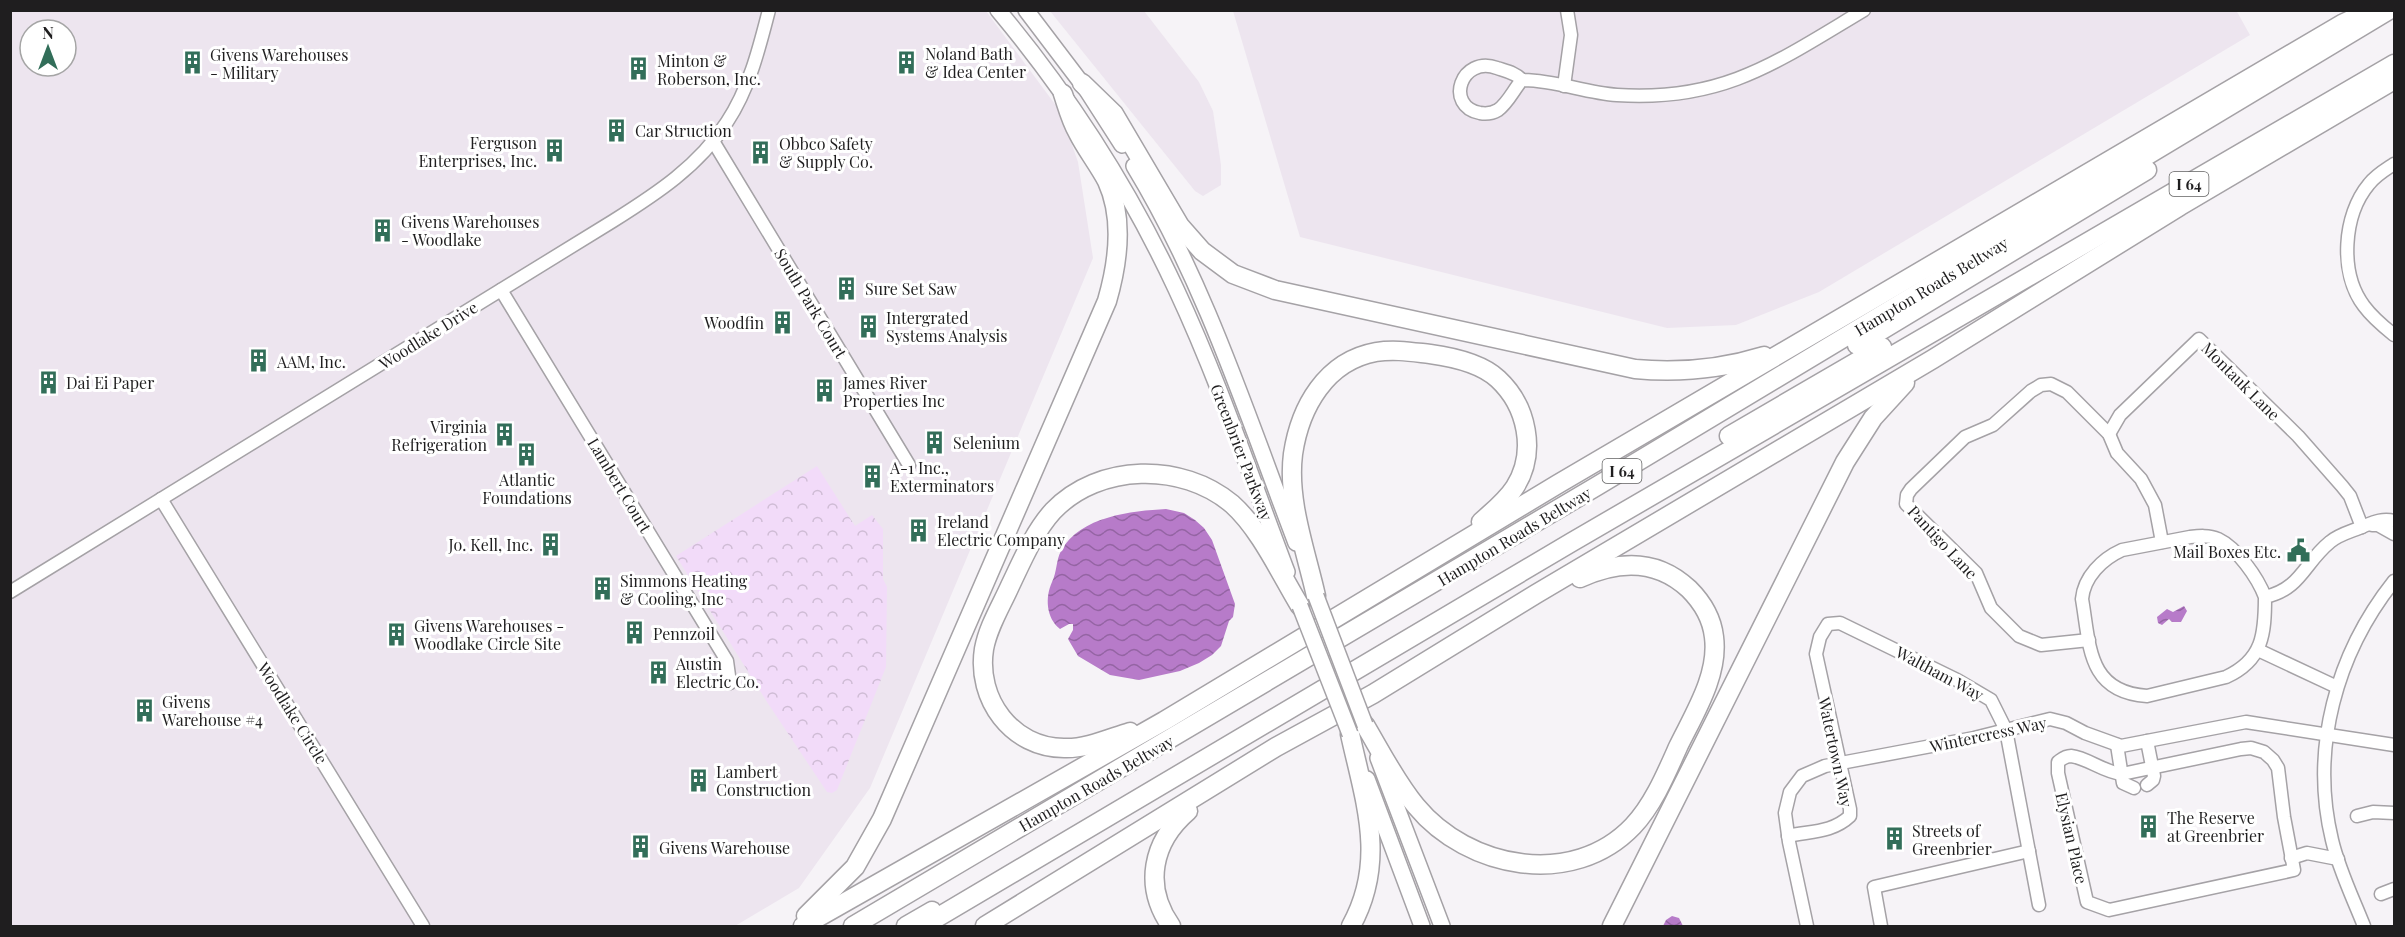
<svg xmlns="http://www.w3.org/2000/svg" width="2405" height="937" viewBox="0 0 2405 937" font-family="'Playfair Display',serif">
<style>
.built{fill:#ede5ef;fill-rule:evenodd}
.park{fill:url(#park-crowns)}
.water{fill:url(#water-waves)}
.lines{fill:none;stroke-linecap:round;stroke-linejoin:round}
.minor-casing{stroke:#a5a2a6;stroke-width:15}
.major-casing{stroke:#a5a2a6;stroke-width:18}
.highway-casing{stroke:#a5a2a6;stroke-width:21}
.minor{stroke:#fff;stroke-width:12}
.major{stroke:#fff;stroke-width:15}
.highway{stroke:#fff;stroke-width:18}
.major-bridge-casing{stroke:#a5a2a6;stroke-width:18;stroke-linecap:butt}
.major-bridge{stroke:#fff;stroke-width:15}
.labels{text-anchor:middle;dominant-baseline:central;stroke-width:6;stroke-linejoin:round;paint-order:stroke}
.shield{fill:#fff;stroke:#626262;stroke-width:1.5}
.shield-label{font-size:15px;font-weight:bold;fill:#1f1e1f}
.poi-label{font-size:16px;fill:#1f1e1f;stroke:#fff;text-anchor:start}
.street-label{font-size:16px;fill:#1f1e1f;stroke:#fff}
</style>
<defs>
<pattern id="park-crowns" width="20" height="18" patternUnits="userSpaceOnUse" patternTransform="scale(1.5)"><rect width="20" height="18" fill="#f2dbf9"/><path d="M2 6a3 3 0 1 1 6 0M12 15a3 3 0 1 1 6 0" fill="none" stroke="#cfbcd5"/></pattern>
<pattern id="water-waves" width="16" height="10" patternUnits="userSpaceOnUse" patternTransform="scale(1.5)"><rect width="16" height="10" fill="#b77bc9"/><path d="M0 5q4-4 8 0t8 0" fill="none" stroke="#9464a3"/></pattern>
</defs>
<rect width="100%" height="100%" fill="#f6f3f7"/>
<g class="built">
<polygon points="2236,10 2250,35 1819,292 1736,325 1667,328 1300,237 1233,11"/>
<path d="M10 11H986L1060 111 1078 162 1093 258 870 788 799 888 735 926H11ZM30 30H66V66H30Z"/>
<polygon points="1050,11 1144,11 1199,82 1213,111 1221,165 1221,185 1203,196 1195,191"/>
</g>
<polygon class="park" points="817,466 855,526 872,515 883,529 883,579 887,587 886,667 837,790 832,793 827,792 767,702 676,556"/>
<g class="water">
<path d="M1166 509 1184 513 1195 520 1204 528 1212 540 1235 604 1233 617 1229 621 1221 646 1212 655 1199 663 1180 671 1139 680 1110 675 1078 656 1068 639 1073 630V624H1069L1060 629C1046 618 1045 597 1052 582 1057 572 1056 560 1061 551 1080 516 1132 511 1166 509Z"/>
<polygon points="2184,606 2187,611 2181,622 2172,622 2169,619 2162,625 2158,623 2157,617 2167,609 2173,612"/>
<polygon points="1672,916 1679,918 1683,926 1663,926 1666,920"/>
</g>
<g class="lines">
<defs>
<g id="minor">
<path d="M1522 80C1514 89 1508 103 1498 110 1493 113 1486 114 1480 113 1444 106 1461 55 1497 68 1506 71 1516 73 1522 80 1555 80 1585 93 1617 95 1723 102 1777 62 1864 10"/>
<polyline points="1564,86 1571,35 1567,10"/>
<polyline points="713,141 909,465"/>
<path d="M2394 164C2385 170 2376 175 2369 184 2343 215 2339 273 2364 306 2372 317 2384 327 2394 335"/>
<polyline points="501,290 727,661 730,683"/>
<polyline points="2109,434 2120,415 2199,339 2298,436 2342,486 2350,496 2362,527"/>
<polyline points="161,499 423,926"/>
<polyline points="2372,525 2378,525 2394,534"/>
<path d="M10 592 613 221C656 194 699 166 727 122 749 89 759 49 769 10"/>
<path d="M2265 597C2265 634 2263 660 2226 677L2147 696C2087 692 2090 645 2082 599 2084 577 2102 559 2122 550L2190 537C2199 536 2209 535 2218 539 2237 548 2258 578 2265 597 2301 589 2304 563 2330 542 2339 534 2353 531 2364 526 2374 522 2383 518 2394 521"/>
<polyline points="2089,640 2041,645 2019,636 1991,608 1976,573 1906,504 1907,495 1911,489 1965,437 1993,425 2031,391 2041,385 2051,384 2067,392 2109,434 2117,453 2141,479 2155,505 2162,542"/>
<polyline points="2258,650 2337,687"/>
<polyline points="2117,745 2123,783 2134,788"/>
<path d="M2251 748 2264 752 2273 760 2278 768 2284 817 2294 870 2109 910 2087 902 2058 773V762C2062 759 2065 756 2071 756 2088 758 2103 772 2122 774L2241 749Z"/>
<polyline points="2147,785 2153,780 2154,776 2147,741"/>
<polyline points="2357,816 2373,812 2394,813"/>
<path d="M1788 836C1810 831 1832 833 1850 816V809L1816 654 1820 637 1828 624 1840 623 1957 680 1991 700 2006 730 2039 905"/>
<polyline points="2291,858 2307,853 2338,859"/>
<polyline points="2381,894 2394,889"/>
<polyline points="1807,926 1789,842 1785,813 1790,792 1802,776 1825,766 1974,738 2050,719 2066,723 2085,733 2121,746 2246,722 2394,745"/>
<polyline points="1881,926 1874,887 2029,851"/>
<path d="M2364 926C2353 898 2339 870 2332 840 2310 749 2336 654 2394 581"/>
</g>
<g id="major">
<path d="M998 10C1069 95 1129 188 1176 289 1219 381 1251 477 1287 572"/>
<polyline points="1026,10 1086,89 1122,145"/>
<path d="M1134 166C1205 283 1247 415 1296 543"/>
<polyline points="1378,758 1442,926"/>
<polyline points="1367,779 1422,926"/>
</g>
<g id="highway">
<path d="M1082 83 1114 114 1180 226 1202 251 1233 274 1275 290 1635 369C1679 373 1722 369 1764 356"/>
<polyline points="1857,345 2147,170"/>
<polyline points="1729,436 1882,347"/>
<path d="M1316 596C1306 551 1287 501 1293 454 1300 407 1326 361 1376 352 1395 349 1412 352 1430 354 1452 357 1481 363 1498 379 1527 406 1537 452 1515 487 1506 501 1493 511 1481 522"/>
<path d="M1365 725C1381 752 1396 782 1416 806 1468 869 1573 889 1633 826 1653 805 1666 774 1678 747 1694 714 1719 675 1714 637 1712 619 1702 602 1689 589 1657 559 1619 560 1580 578"/>
<path d="M1130 732C1110 738 1086 749 1064 748 1012 748 976 699 984 649 988 627 1001 606 1010 586 1022 561 1034 532 1053 511 1099 463 1182 462 1232 504 1260 529 1280 573 1300 606"/>
<path d="M1350 734C1365 802 1387 861 1351 926"/>
<path d="M806 916 855 867 882 819 1107 301C1118 263 1124 218 1107 181 1098 164 1086 149 1078 133 1071 121 1067 106 1063 94"/>
<polyline points="803,926 1164,721 1558,484 2342,24 2372,10"/>
<polyline points="853,926 1597,486 2389,10"/>
<polyline points="906,926 932,911"/>
<polyline points="923,926 1572,542 2394,64"/>
<polyline points="985,926 1276,747 1373,694 1536,594 1933,359 2180,206 2394,80"/>
<path d="M1171 926C1143 886 1152 842 1188 811"/>
<polyline points="1612,926 1845,462 1873,418 1905,383"/>
</g>
</defs>
<use href="#minor" class="minor-casing"/>
<use href="#major" class="major-casing"/>
<use href="#highway" class="highway-casing"/>
<use href="#minor" class="minor"/>
<use href="#major" class="major"/>
<use href="#highway" class="highway"/>
<defs>
<g id="major-bridge">
<polyline points="1316,596 1365,725"/>
<polyline points="1300,606 1350,734"/>
</g>
</defs>
<use href="#major-bridge" class="major-bridge-casing"/>
<use href="#major-bridge" class="major-bridge"/>
</g>
<defs>
<symbol id="building-bare" viewBox="-9 -9 18 18"><path d="M-4-6H4V6H1V3H-1V6H-4ZM-2.5-4.3h1.7v1.8h-1.7ZM.8-4.3h1.7v1.8H.8ZM-2.5-1h1.7V.8h-1.7ZM.8-1h1.7V.8H.8Z" fill="#326e59" stroke="#fff" stroke-width="2.5" paint-order="stroke"/></symbol>
<symbol id="civic-bare" viewBox="-9 -9 18 18"><path d="M-.6-6.5H3V-4.5H.6V-3L4-1V1h2V6H-6V1h2V-1L-.6-3ZM-1.2 2.5V6h2.4V2.5Z" fill="#326e59" stroke="#fff" stroke-width="2.5" paint-order="stroke"/></symbol>
</defs>
<g fill-rule="evenodd">
<use href="#building-bare" x="890" y="46" width="33" height="33"/>
<use href="#building-bare" x="176" y="46" width="33" height="33"/>
<use href="#building-bare" x="622" y="52" width="33" height="33"/>
<use href="#building-bare" x="600" y="114" width="33" height="33"/>
<use href="#building-bare" x="538" y="134" width="33" height="33"/>
<use href="#building-bare" x="744" y="136" width="33" height="33"/>
<use href="#building-bare" x="366" y="214" width="33" height="33"/>
<use href="#building-bare" x="830" y="272" width="33" height="33"/>
<use href="#building-bare" x="766" y="306" width="33" height="33"/>
<use href="#building-bare" x="852" y="310" width="33" height="33"/>
<use href="#building-bare" x="242" y="344" width="33" height="33"/>
<use href="#building-bare" x="32" y="366" width="33" height="33"/>
<use href="#building-bare" x="808" y="374" width="33" height="33"/>
<use href="#building-bare" x="488" y="418" width="33" height="33"/>
<use href="#building-bare" x="918" y="426" width="33" height="33"/>
<use href="#building-bare" x="510" y="438" width="33" height="33"/>
<use href="#building-bare" x="856" y="460" width="33" height="33"/>
<use href="#building-bare" x="902" y="514" width="33" height="33"/>
<use href="#building-bare" x="534" y="528" width="33" height="33"/>
<use href="#civic-bare" x="2282" y="534" width="33" height="33"/>
<use href="#building-bare" x="586" y="572" width="33" height="33"/>
<use href="#building-bare" x="618" y="616" width="33" height="33"/>
<use href="#building-bare" x="380" y="618" width="33" height="33"/>
<use href="#building-bare" x="642" y="656" width="33" height="33"/>
<use href="#building-bare" x="128" y="694" width="33" height="33"/>
<use href="#building-bare" x="682" y="764" width="33" height="33"/>
<use href="#building-bare" x="2132" y="810" width="33" height="33"/>
<use href="#building-bare" x="1878" y="822" width="33" height="33"/>
<use href="#building-bare" x="624" y="830" width="33" height="33"/>
</g>
<g class="labels">
<g class="shield">
<rect x="2169.5" y="172" width="39" height="24" rx="4.5"/>
<rect x="1602.5" y="459" width="39" height="24" rx="4.5"/>
</g>
<g class="shield-label">
<text x="2189" y="184">I 64</text>
<text x="1622" y="471">I 64</text>
</g>
<g class="poi-label">
<text x="925" y="53">Noland Bath<tspan x="925" dy="18">&amp; Idea Center</tspan></text>
<text x="210" y="54">Givens Warehouses<tspan x="210" dy="18">- Military</tspan></text>
<text x="657" y="60">Minton &amp;<tspan x="657" dy="18">Roberson, Inc.</tspan></text>
<text x="635" y="130">Car Struction</text>
<text x="537" y="142" text-anchor="end">Ferguson<tspan x="537" dy="18">Enterprises, Inc.</tspan></text>
<text x="779" y="143">Obbco Safety<tspan x="779" dy="18">&amp; Supply Co.</tspan></text>
<text x="401" y="221">Givens Warehouses<tspan x="401" dy="18">- Woodlake</tspan></text>
<text x="865" y="288">Sure Set Saw</text>
<text x="886" y="317">Intergrated<tspan x="886" dy="18">Systems Analysis</tspan></text>
<text x="764" y="322" text-anchor="end">Woodfin</text>
<text x="277" y="361">AAM, Inc.</text>
<text x="66" y="382">Dai Ei Paper</text>
<text x="843" y="382">James River<tspan x="843" dy="18">Properties Inc</tspan></text>
<text x="487" y="426" text-anchor="end">Virginia<tspan x="487" dy="18">Refrigeration</tspan></text>
<text x="953" y="442">Selenium</text>
<text x="890" y="467">A-1 Inc.,<tspan x="890" dy="18">Exterminators</tspan></text>
<text x="527" y="479" text-anchor="middle">Atlantic<tspan x="527" dy="18">Foundations</tspan></text>
<text x="937" y="521">Ireland<tspan x="937" dy="18">Electric Company</tspan></text>
<text x="533" y="544" text-anchor="end">Jo. Kell, Inc.</text>
<text x="2281" y="551" text-anchor="end">Mail Boxes Etc.</text>
<text x="620" y="580">Simmons Heating<tspan x="620" dy="18">&amp; Cooling, Inc</tspan></text>
<text x="414" y="625">Givens Warehouses -<tspan x="414" dy="18">Woodlake Circle Site</tspan></text>
<text x="653" y="633">Pennzoil</text>
<text x="676" y="663">Austin<tspan x="676" dy="18">Electric Co.</tspan></text>
<text x="162" y="701">Givens<tspan x="162" dy="18">Warehouse #4</tspan></text>
<text x="716" y="771">Lambert<tspan x="716" dy="18">Construction</tspan></text>
<text x="2167" y="817">The Reserve<tspan x="2167" dy="18">at Greenbrier</tspan></text>
<text x="1912" y="830">Streets of<tspan x="1912" dy="18">Greenbrier</tspan></text>
<text x="659" y="847">Givens Warehouse</text>
</g>
<g class="street-label">
<text transform="translate(1931 286) rotate(-31)">Hampton Roads Beltway</text>
<text transform="translate(811 303) rotate(59)">South Park Court</text>
<text transform="translate(428 335) rotate(-32)">Woodlake Drive</text>
<text transform="translate(2241 381) rotate(45)">Montauk Lane</text>
<text transform="translate(1242 452) rotate(69)">Greenbrier Parkway</text>
<text transform="translate(620 485) rotate(59)">Lambert Court</text>
<text transform="translate(1514 536) rotate(-31)">Hampton Roads Beltway</text>
<text transform="translate(1943 542) rotate(47)">Pantigo Lane</text>
<text transform="translate(1940 673) rotate(28)">Waltham Way</text>
<text transform="translate(293 713) rotate(58)">Woodlake Circle</text>
<text transform="translate(1988 734) rotate(-12)">Wintercress Way</text>
<text transform="translate(1836 752) rotate(78)">Watertown Way</text>
<text transform="translate(1096 783) rotate(-30)">Hampton Roads Beltway</text>
<text transform="translate(2072 838) rotate(77)">Elysian Place</text>
</g>
</g>
<rect width="2405" height="937" fill="none" stroke="#1f1e1f" stroke-width="24"/>
<g transform="translate(48 48)"><circle r="28" fill="#ffffff" stroke="#a5a5a5" stroke-width="1.5"/>
<path d="M0-4.5L10 22L0 15L-10 22Z" fill="#326e59"/>
<text y="-9" font-size="16" font-weight="bold" text-anchor="middle" fill="#1f1e1f">N</text>
</g>
</svg>
